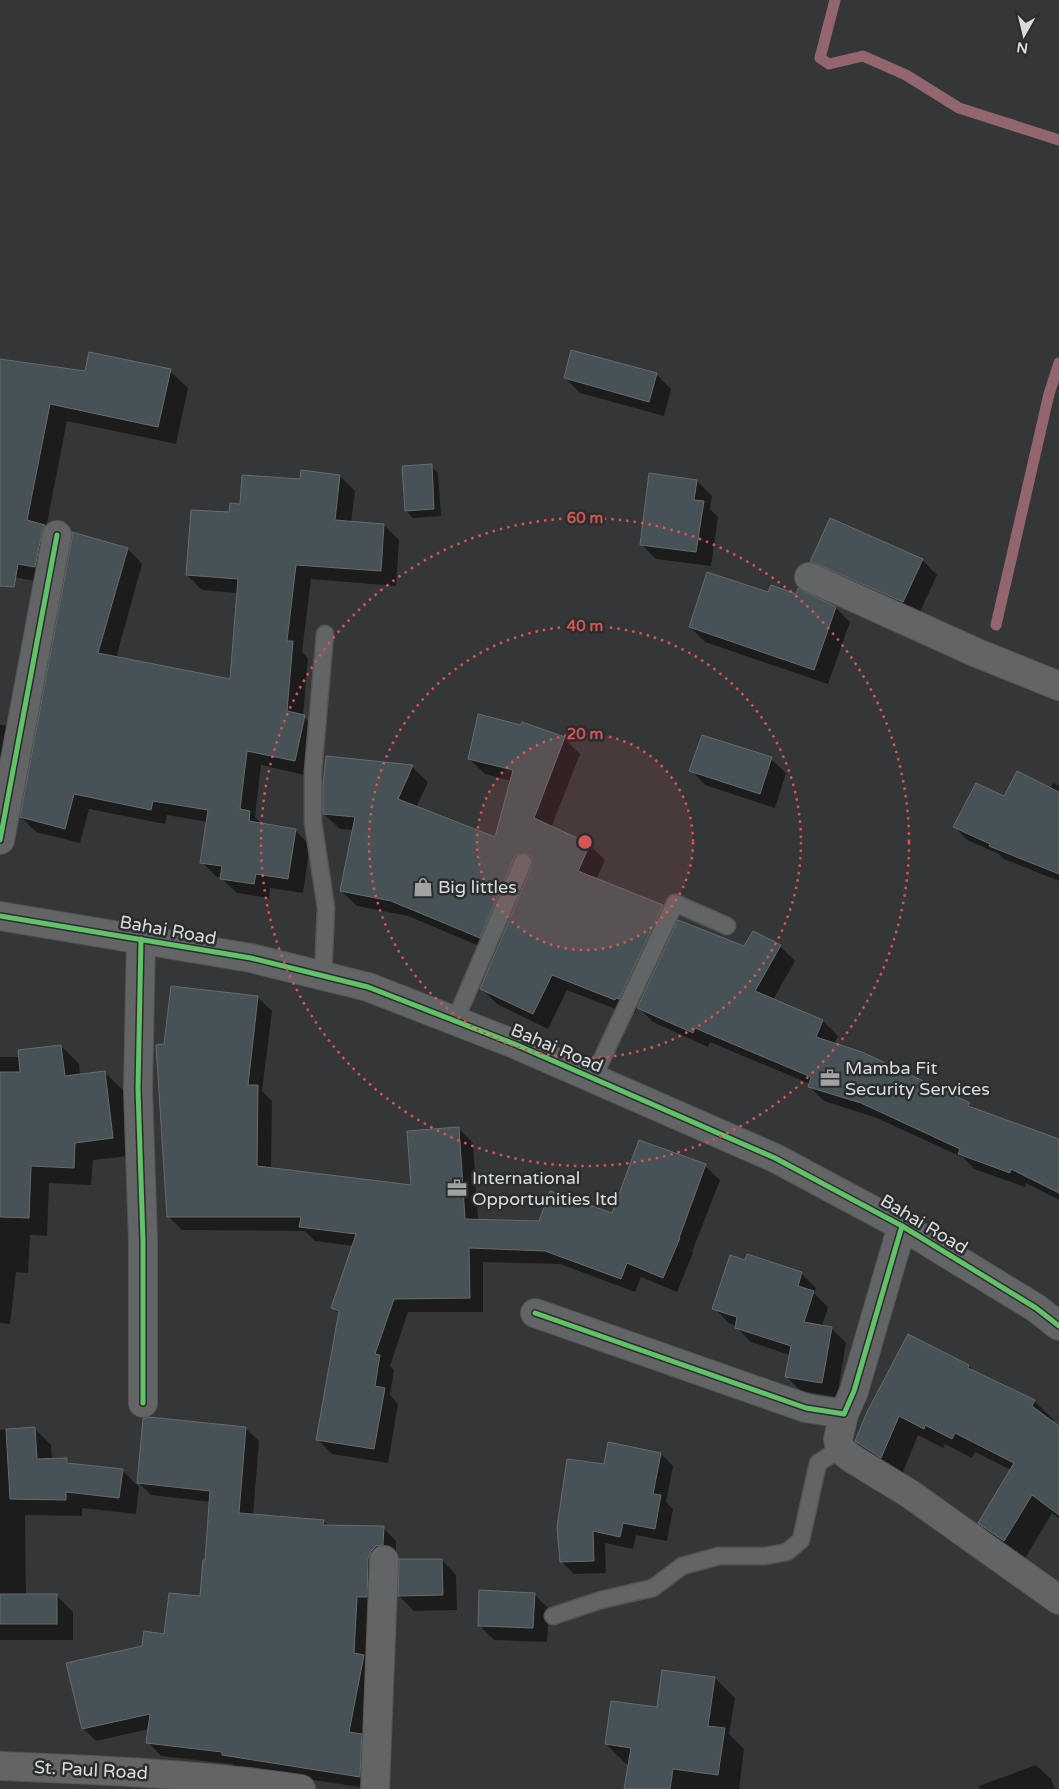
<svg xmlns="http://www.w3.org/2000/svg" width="1059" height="1789" viewBox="0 0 1059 1789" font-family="'Varela Round',sans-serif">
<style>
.shadow{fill:#0007}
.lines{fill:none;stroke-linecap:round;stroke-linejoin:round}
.stream{stroke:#93656f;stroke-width:11}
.building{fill:#475256;stroke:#696a6b}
.service-casing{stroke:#535454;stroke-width:19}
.minor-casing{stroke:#535454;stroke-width:30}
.tertiary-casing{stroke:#535454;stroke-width:30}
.service{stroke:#636465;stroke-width:16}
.minor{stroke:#636465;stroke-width:28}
.tertiary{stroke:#636465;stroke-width:28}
.cycleway-casing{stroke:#2a2d2e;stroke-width:8}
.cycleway{stroke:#61c268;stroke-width:5}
.ring{fill:none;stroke:#d75555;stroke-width:2.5;stroke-dasharray:2.5 5}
.labels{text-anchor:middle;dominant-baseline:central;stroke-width:5;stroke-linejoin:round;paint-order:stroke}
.poi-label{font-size:18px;fill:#dbdddd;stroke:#2a2d2e;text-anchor:start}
.street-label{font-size:18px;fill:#dbdddd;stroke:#2a2d2e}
.centre{fill:#d75555;stroke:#2a2d2e;stroke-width:2.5}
.ring-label{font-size:15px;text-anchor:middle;font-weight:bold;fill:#d75555;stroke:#2a2d2e;stroke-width:5;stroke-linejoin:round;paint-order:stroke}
</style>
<rect width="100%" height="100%" fill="#353637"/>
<g class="shadow">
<polygon points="0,361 86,373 170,371 188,388 176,444 67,421 46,528 53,585 0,574"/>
<polygon points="656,374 671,389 664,416 580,393 565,378"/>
<polygon points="431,466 438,473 441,516 413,518 406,511"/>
<polygon points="340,476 355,491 351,523 384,525 399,540 396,586 311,579 302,652 308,658 303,716 319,731 309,776 261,765 255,817 262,825 295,830 310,845 303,893 270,888 269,898 237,893 221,878 217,877 202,862 208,822 167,815 165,824 89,809 80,843 36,832 21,817 128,549 142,564 116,658 232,681 238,593 202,590 187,575 230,513 241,505 301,481"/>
<polygon points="697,481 712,496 710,509 718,517 711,566 656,559 642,545"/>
<polygon points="922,560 937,575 918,616 826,576 812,562"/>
<polygon points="769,594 836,608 850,622 828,684 705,642 690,627"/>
<polygon points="0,725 5,725 20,740 0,806"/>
<polygon points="564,738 580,754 551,828 590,845 605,860 596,880 662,906 678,922 745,947 753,932 780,946 795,961 773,1000 823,1021 838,1036 834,1044 969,1104 974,1109 1059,1141 1059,1200 1026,1183 1025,1187 974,1169 964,1158 877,1118 824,1101 809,1086 810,1084 710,1042 708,1047 653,1022 638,1007 634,1014 632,1012 631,1015 567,990 548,1029 497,1004 481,988 496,953 408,916 357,906 341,891 353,830 340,829 324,814 327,758 412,767 428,782 416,808 496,839 511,781 485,774 469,759"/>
<polygon points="771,759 786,773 775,808 705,785 691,770"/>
<polygon points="1053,783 1059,786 1059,881 1004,859 999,854 967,840 955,827 1004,798 1050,789"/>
<polygon points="257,997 272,1011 262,1091 272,1101 271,1169 412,1187 459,1129 473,1143 478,1221 540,1222 613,1215 705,1166 720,1180 692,1252 693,1253 677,1292 641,1277 635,1292 560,1264 483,1262 483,1312 408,1312 390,1366 394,1370 390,1395 398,1404 388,1463 332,1454 318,1440 340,1315 333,1308 354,1246 315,1241 305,1231 182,1230 168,1216 165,1045"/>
<polygon points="61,1046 79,1064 80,1075 104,1072 123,1090 130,1156 93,1160 91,1185 49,1183 47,1236 30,1235 28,1273 16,1272 10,1324 0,1323 0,1057 20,1057"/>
<polygon points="801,1273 816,1288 814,1293 828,1307 822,1326 831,1328 846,1343 837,1397 801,1391 786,1376 790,1355 751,1342 736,1327 736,1326 729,1323 714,1308"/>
<polygon points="909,1335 969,1366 974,1372 1034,1401 1054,1420 1052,1423 1059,1428 1059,1518 1052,1513 1024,1560 999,1542 979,1523 1011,1470 975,1452 972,1458 945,1444 943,1448 918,1435 901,1477 876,1461 857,1441"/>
<polygon points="34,1428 51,1445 52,1460 66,1460 72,1465 122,1470 139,1487 136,1514 82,1508 82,1516 25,1515 26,1595 56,1595 73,1612 73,1640 0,1640 0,1430"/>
<polygon points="245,1428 259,1441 253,1515 323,1521 329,1526 383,1528 396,1541 396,1557 363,1737 374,1748 372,1789 236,1768 232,1764 161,1756 148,1742 149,1729 96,1741 83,1728 143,1647 165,1635 202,1598 206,1561 211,1502 151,1495 138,1482"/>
<polygon points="661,1454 673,1466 666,1502 673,1509 667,1541 636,1535 633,1549 605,1543 606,1573 574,1574 561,1561"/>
<polygon points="442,1560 456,1575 457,1610 414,1611 399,1596"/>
<polygon points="534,1594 549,1609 547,1642 494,1640 479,1625"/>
<polygon points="715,1678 735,1698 729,1734 744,1749 739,1789 627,1789 630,1764 626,1764 606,1744 658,1708"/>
<polygon points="1036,1765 1051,1779 1055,1789 980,1789 979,1786"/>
</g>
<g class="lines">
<g class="stream">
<polyline points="835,0 820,58 829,64 863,56 906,75 959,108 1059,140"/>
<polyline points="996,625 1049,394 1059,363"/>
</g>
</g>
<g class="building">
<polygon points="571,350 657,373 649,402 564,378"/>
<polygon points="89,352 171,369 158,427 50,404 27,520 45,525 42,532 35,567 18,564 14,587 0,586 0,359 85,371"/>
<polygon points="432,464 434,509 405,511 402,466"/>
<polygon points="301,470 340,475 335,520 384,524 381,571 296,565 287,641 293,641 287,711 305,715 295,761 247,751 240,809 250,811 249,821 296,829 288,879 256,874 254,884 220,879 222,866 200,863 208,810 153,801 151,810 74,794 65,829 20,817 72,538 72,532 128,548 98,653 230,679 238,579 186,575 191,510 229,512 230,503 240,504 242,475 300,479"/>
<polygon points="649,473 697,480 694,500 704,501 696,552 640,545"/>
<polygon points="830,518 923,559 903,602 815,563 810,562"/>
<polygon points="707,572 768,592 771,585 796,594 798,588 836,607 814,670 689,627"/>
<polygon points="478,714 521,725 522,722 565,737 534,818 590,844 578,871 663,905 619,999 616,998 615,1000 552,975 533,1014 480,989 532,866 531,856 526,853 517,854 514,858 480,938 391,901 340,891 355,817 323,814 323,786 326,756 413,765 398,799 495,837 513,770 468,759"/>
<polygon points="702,735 772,757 760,794 689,771"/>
<polygon points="1017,771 1059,792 1059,874 989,846 990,844 953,827 976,783 1004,796"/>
<polygon points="678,920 744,946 753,931 781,945 755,991 823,1020 816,1037 862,1052 970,1103 968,1106 1059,1139 1059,1193 1011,1169 1010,1173 958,1154 960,1149 861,1103 808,1087 811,1077 695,1028 693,1033 637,1008"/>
<polygon points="171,986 258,996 248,1085 258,1085 257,1166 411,1185 407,1131 459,1127 465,1219 539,1221 550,1191 612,1213 639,1140 706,1164 679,1238 680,1238 663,1278 627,1263 621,1279 545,1251 469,1248 470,1298 394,1299 375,1354 380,1355 375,1386 385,1388 374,1449 316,1440 339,1311 331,1308 356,1234 299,1227 301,1217 167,1217 156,1045 164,1044"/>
<polygon points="61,1045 65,1076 105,1071 113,1138 75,1143 74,1168 31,1166 29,1218 0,1217 0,1072 20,1072 18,1050"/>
<polygon points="747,1254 802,1272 798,1286 814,1291 804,1322 832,1327 822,1383 785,1377 791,1346 735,1328 737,1317 712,1309 730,1255 745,1260"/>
<polygon points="908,1334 969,1365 968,1368 1035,1400 1032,1406 1059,1426 1059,1515 1032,1495 1004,1541 978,1523 1014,1463 955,1433 952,1439 925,1425 924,1429 899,1416 881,1458 855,1441 867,1412"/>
<polygon points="149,1417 246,1427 239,1513 324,1520 323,1525 384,1526 383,1545 376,1546 371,1551 368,1559 367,1597 357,1597 354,1653 364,1655 349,1732 362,1734 360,1777 222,1755 222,1752 146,1743 150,1714 82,1729 66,1663 142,1646 144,1631 164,1634 169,1593 200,1596 203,1560 205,1560 210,1491 137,1483 143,1419"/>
<polygon points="35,1427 37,1459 67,1458 67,1463 123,1469 119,1498 66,1492 66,1500 10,1499 6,1429"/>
<polygon points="608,1442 661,1453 653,1494 661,1495 655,1529 623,1523 620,1537 593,1531 594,1561 560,1562 557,1527 567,1459 604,1464"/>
<polygon points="399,1559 442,1559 443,1595 398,1596"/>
<polygon points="479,1590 535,1593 533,1628 478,1626"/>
<rect x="0" y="1594" width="57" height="30"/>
<polygon points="662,1670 715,1677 708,1726 725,1728 718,1775 673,1769 670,1789 624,1789 631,1748 605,1744 611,1701 657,1707"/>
</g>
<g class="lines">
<defs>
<g id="service">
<polyline points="323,976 326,908 313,822 313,772 325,634"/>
<polyline points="455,1021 523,862"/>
<polyline points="593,1078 675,903 727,926"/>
<polyline points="553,1616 601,1600 653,1588 682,1566 719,1556 765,1556 787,1552 801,1540 818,1463 840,1449"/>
</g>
<g id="minor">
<polyline points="809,577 977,653 1059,686"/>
<polyline points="0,840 57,535"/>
<polyline points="141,939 138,1089 143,1241 143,1403"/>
<polyline points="535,1313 806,1408 844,1414 854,1391 902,1226"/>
<polyline points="844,1414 838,1439 840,1449 851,1458 910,1494 1059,1600"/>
<path d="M0 1766C101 1770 201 1774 301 1789"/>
<polyline points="375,1789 384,1560"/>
</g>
<polyline id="tertiary" points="0,916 251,958 368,987 517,1045 775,1158 902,1226 1036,1308 1059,1326"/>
</defs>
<use href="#service" class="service-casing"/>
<use href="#minor" class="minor-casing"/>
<use href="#tertiary" class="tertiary-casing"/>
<use href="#service" class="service"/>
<use href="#minor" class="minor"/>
<use href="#tertiary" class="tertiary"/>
<defs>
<g id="cycleway">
<polyline points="0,840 57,535"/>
<polyline points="0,916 251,958 368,987 517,1045 775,1158 902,1226 1036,1308 1059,1326"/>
<polyline points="141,939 138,1089 143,1241 143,1403"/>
<polyline points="535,1313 806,1408 844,1414 854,1391 902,1226"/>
</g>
</defs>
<use href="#cycleway" class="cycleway-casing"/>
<use href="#cycleway" class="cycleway"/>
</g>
<circle cx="585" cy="842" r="108" fill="#d75555" fill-opacity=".12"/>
<g class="ring">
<circle cx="585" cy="842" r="108"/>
<circle cx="585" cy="842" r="216"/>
<circle cx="585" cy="842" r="324"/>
</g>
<defs>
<symbol id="shop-bare" viewBox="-9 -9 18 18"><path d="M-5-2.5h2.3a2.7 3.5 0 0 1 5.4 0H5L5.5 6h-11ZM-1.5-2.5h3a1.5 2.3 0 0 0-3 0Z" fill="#a1a3a3" stroke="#2a2d2e" stroke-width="2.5" paint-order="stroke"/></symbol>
<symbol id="office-bare" viewBox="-9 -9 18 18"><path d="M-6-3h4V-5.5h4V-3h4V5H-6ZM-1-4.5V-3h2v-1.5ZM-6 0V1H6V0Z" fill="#a1a3a3" stroke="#2a2d2e" stroke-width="2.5" paint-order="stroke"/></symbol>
</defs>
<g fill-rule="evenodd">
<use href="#shop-bare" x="409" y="873" width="28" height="28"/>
<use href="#office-bare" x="816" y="1064" width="28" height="28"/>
<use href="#office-bare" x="443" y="1174" width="28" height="28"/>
</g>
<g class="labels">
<g class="poi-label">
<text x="438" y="887">Big littles</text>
<text x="845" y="1068">Mamba Fit<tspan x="845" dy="21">Security Services</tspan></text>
<text x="472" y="1178">International<tspan x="472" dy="21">Opportunities ltd</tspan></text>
</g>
<g class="street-label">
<text transform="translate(168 930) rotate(10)">Bahai Road</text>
<text transform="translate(557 1048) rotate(23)">Bahai Road</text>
<text transform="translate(924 1224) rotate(31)">Bahai Road</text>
<text transform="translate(91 1770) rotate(3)">St. Paul Road</text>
</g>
</g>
<circle cx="585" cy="842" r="8" class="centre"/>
<g class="ring-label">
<text x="585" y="523">60 m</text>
<text x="585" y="631">40 m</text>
<text x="585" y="739">20 m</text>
</g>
<g transform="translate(1024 35) rotate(188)" stroke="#2a2d2e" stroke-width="4" paint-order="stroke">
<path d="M0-4L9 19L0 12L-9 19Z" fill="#dbdddd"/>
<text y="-8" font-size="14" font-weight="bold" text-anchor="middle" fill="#dbdddd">N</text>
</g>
</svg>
